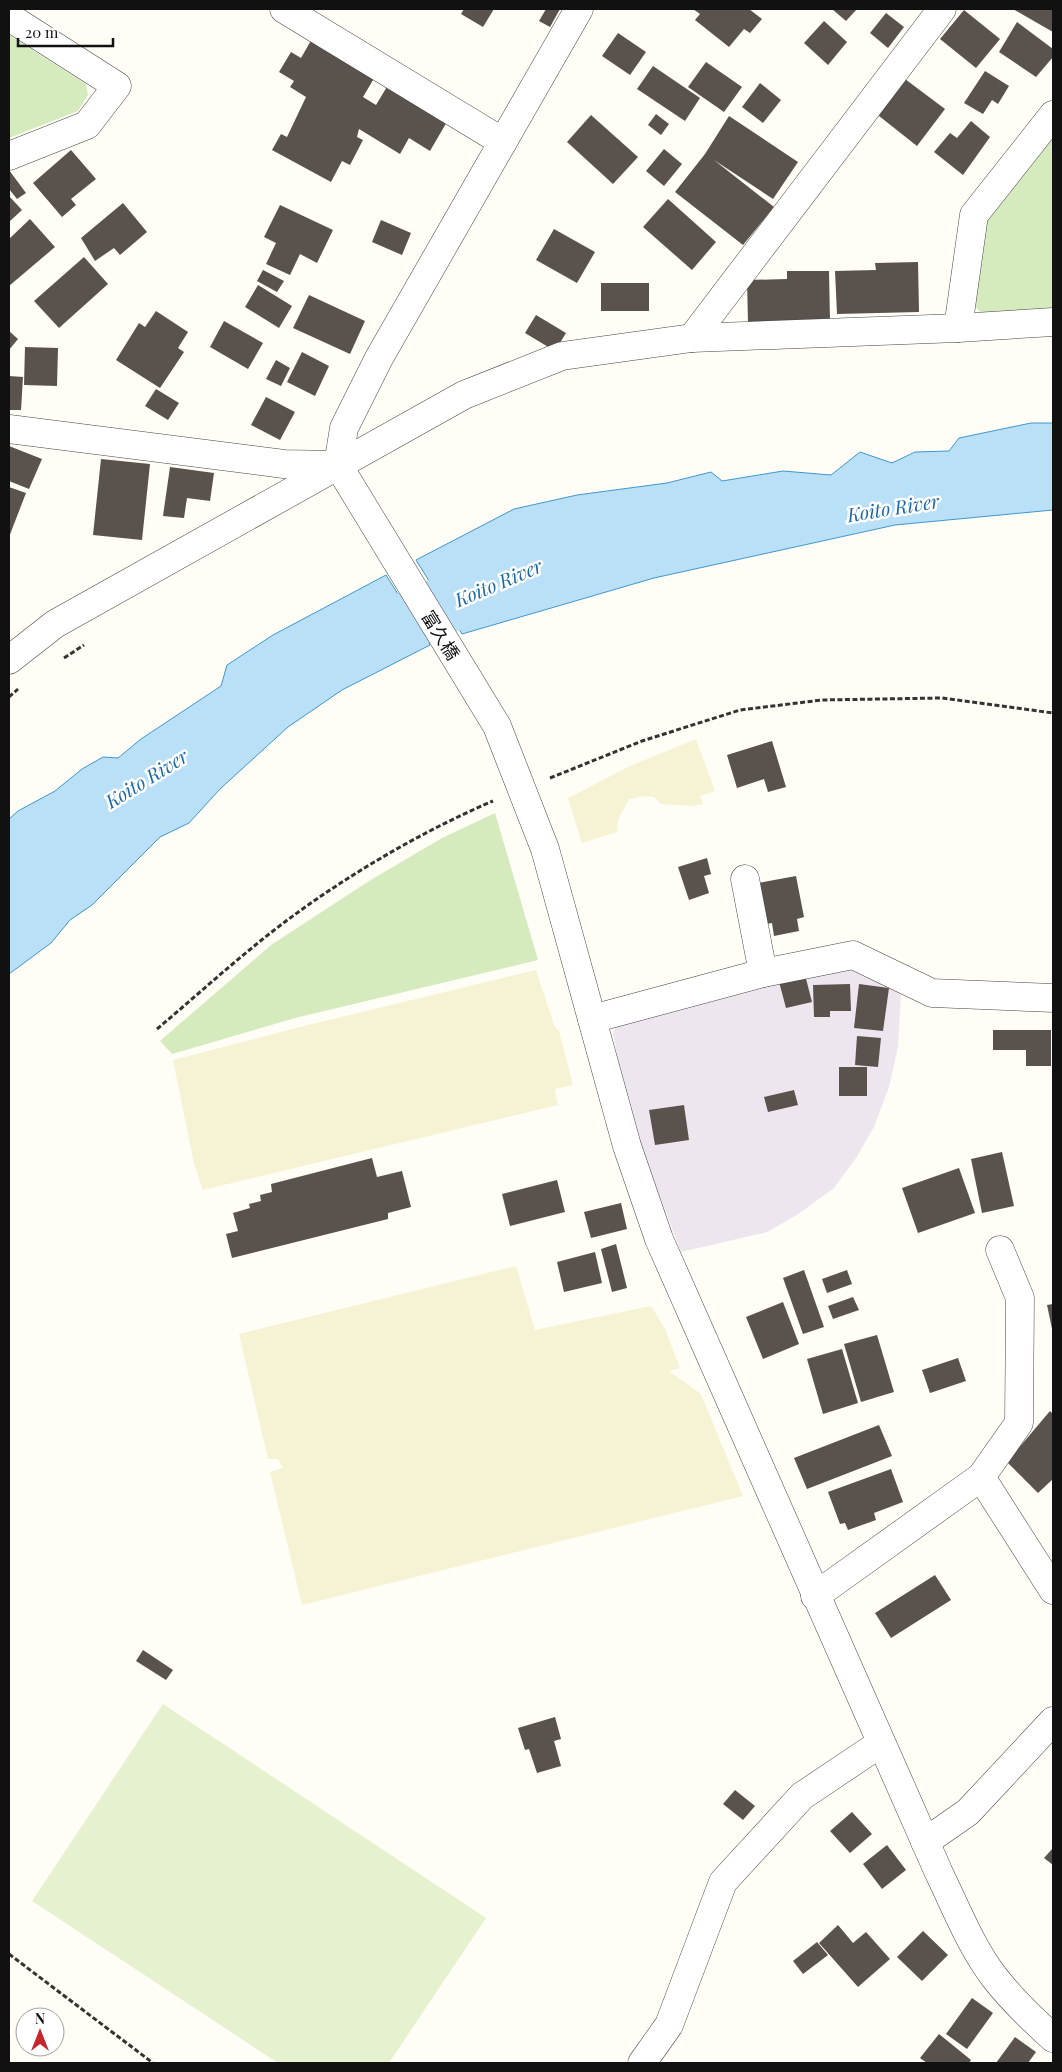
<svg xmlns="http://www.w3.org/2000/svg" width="1062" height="2072" viewBox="0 0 1062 2072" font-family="'Playfair Display','Noto Sans JP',serif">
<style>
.industrial{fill:#eee6ef}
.farmland{fill:#f6f3d4}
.green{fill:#d5ebbd}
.pitch{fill:#e6f2cf}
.water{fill:#b9e0f7;stroke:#3f96cf}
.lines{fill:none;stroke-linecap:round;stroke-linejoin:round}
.river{stroke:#b9e0f7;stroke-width:58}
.building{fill:#5a524d}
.minor-casing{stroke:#444;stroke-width:29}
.path{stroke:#333;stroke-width:3;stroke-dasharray:5 2.5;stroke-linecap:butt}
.minor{stroke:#fff;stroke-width:28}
.labels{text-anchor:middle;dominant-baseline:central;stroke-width:5;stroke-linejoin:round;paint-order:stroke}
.street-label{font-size:18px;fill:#111;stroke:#fff}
.water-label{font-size:19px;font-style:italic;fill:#1768a6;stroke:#fff}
</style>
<rect width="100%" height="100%" fill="#fffdf5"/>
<polygon class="industrial" points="848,969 901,993 898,1047 889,1087 874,1127 856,1158 834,1188 797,1215 767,1232 681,1252 628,1114 613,1033 618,1019 653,1008"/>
<g class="farmland">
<polygon points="696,739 715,791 700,796 703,804 692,806 661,804 654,797 645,796 629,799 618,820 617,832 582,843 568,798 630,766"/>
<polygon points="536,970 554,1025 559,1031 573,1085 555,1089 558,1105 203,1190 194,1164 173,1060 300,1027"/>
<polygon points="516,1266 535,1330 651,1306 665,1329 680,1368 669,1371 701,1394 743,1496 302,1605 270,1472 283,1468 278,1459 268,1459 239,1334"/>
</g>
<g class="green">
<polygon points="9,35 86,84 88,95 78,111 9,138"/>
<polygon points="1053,136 1053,312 984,317 972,302 981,227"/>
<polygon points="495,813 538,960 295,1018 172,1054 160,1041 271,945 369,881 442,838"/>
</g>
<polygon class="pitch" points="163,1704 486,1918 389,2063 278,2063 32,1901"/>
<g class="water">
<polygon points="1031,423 1053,423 1053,510 895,525 654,578 462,634 416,560 514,509 577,495 667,483 711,472 722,481 783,471 831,475 860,452 892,463 915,452 949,451 959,438"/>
<polygon points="386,575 430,645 342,690 288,727 220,789 189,823 160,837 92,905 70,920 51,943 9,974 9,819 18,811 55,791 82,769 103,757 118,758 141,739 221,686 227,665 273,635"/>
</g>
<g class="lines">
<polyline class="river" points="341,654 365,639 517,574"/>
</g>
<g class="building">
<polygon points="464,9 494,9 483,27 461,14"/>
<polygon points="546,9 560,9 550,27 539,21"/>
<polygon points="693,9 749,9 762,19 750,33 744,29 729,47 695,20 700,14"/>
<polygon points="832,9 857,9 846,21"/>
<polygon points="1013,9 1053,9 1053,32"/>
<polygon points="964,10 1000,39 976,68 940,39"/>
<polygon points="886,13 904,27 888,48 870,33"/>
<polygon points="824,21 847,42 828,65 804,43"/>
<polygon points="1017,22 1053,49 1053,57 1036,77 999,52"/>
<polygon points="618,33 646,52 630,75 602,56"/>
<polygon points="313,37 376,75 363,97 376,105 388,85 448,120 430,151 409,138 400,154 359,129 357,137 363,140 350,165 342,161 331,182 272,150 281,134 287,137 306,97 290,87 294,81 279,72 291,52 301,58"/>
<polygon points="706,62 742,87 724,112 688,87"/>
<polygon points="653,66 700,98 685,121 637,89"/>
<polygon points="985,71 1009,86 998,104 992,100 983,114 964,103"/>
<polygon points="901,76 945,109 917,146 874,112"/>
<polygon points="760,83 781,100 763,123 742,107"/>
<polygon points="656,114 669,124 661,135 648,125"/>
<polygon points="591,115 638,157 613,184 567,142"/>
<polygon points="729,116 798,162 773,199 714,160 774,207 743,245 675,192 705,154"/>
<polygon points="971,121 990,137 963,175 934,152 950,133 957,138"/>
<polygon points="664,149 682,164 664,186 646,171"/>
<polygon points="71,150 96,179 71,199 76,205 62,217 33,183"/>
<polygon points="9,170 26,193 17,199 9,189"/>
<polygon points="9,196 22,210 9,222"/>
<polygon points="668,199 716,242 692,270 643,227"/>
<polygon points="123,203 147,232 120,255 114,248 95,261 81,238"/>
<polygon points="280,205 333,230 317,263 300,254 290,275 266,264 276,243 264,237"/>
<polygon points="30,219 55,247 9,286 9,239"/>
<polygon points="381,220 411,233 402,255 372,242"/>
<polygon points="554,229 595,252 577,283 536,260"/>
<polygon points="84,257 108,284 59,328 34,301"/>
<polygon points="918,262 919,312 837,314 835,271 876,270 875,263"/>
<polygon points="263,270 284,281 277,292 257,281"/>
<polygon points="787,271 829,271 830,321 748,323 747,280 787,279"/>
<rect x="601" y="283" width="48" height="28"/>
<polygon points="258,285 292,306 279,328 245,307"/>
<polygon points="309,295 365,321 350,354 293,328"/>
<polygon points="156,311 188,332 178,348 184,352 160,388 116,360 139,323 145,327"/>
<polygon points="536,315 566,333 555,351 525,333"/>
<polygon points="224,321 263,343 248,369 210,347"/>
<polygon points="9,331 18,339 9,350"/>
<polygon points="25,347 58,348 57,386 24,385"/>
<polygon points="302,352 329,366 315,396 287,382"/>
<polygon points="276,360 290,368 281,386 266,379"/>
<polygon points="9,376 23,377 21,410 9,410"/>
<polygon points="156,389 179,403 168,420 145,406"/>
<polygon points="266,397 295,412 280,440 251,425"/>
<polygon points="9,446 42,459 29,489 9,481"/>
<polygon points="101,459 150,464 142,540 93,535"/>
<polygon points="170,467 214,473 210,501 187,498 184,518 163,516"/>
<polygon points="9,487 26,493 9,537"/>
<polygon points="772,741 786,787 768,792 764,779 737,788 727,755"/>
<polygon points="707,858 711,874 704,876 709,893 689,900 678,867"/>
<polygon points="796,876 804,917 797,919 799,931 774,936 772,923 766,924 758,883"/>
<polygon points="804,971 812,1002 786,1008 778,978"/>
<polygon points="850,984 851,1011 830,1011 830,1017 814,1017 813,985"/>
<polygon points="859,984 889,988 883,1031 854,1028"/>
<polygon points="993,1030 1051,1030 1051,1066 1026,1066 1026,1050 993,1050"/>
<polygon points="857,1036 881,1038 878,1067 855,1065"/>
<rect x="839" y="1067" width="28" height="29"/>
<polygon points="794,1090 798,1105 768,1112 764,1097"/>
<polygon points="684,1105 689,1140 655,1145 649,1110"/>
<polygon points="1002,1152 1014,1206 982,1213 971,1159"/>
<polygon points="372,1158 377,1177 402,1171 411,1207 388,1213 388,1219 232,1258 226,1234 238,1231 233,1213 250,1208 249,1204 261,1201 260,1195 272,1192 271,1184"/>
<polygon points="959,1168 975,1213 918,1233 902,1188"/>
<polygon points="557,1180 565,1212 510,1226 502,1194"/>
<polygon points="621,1203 627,1229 591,1238 584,1212"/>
<polygon points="616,1244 627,1288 612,1292 601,1249"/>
<polygon points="595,1252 602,1283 564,1292 557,1262"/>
<polygon points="804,1270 824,1327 803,1334 783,1278"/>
<polygon points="847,1270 852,1284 827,1293 822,1279"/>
<polygon points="853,1297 859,1310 833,1319 828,1306"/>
<polygon points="783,1302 799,1344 763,1359 746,1317"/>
<polygon points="1053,1304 1053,1329 1052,1329 1047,1305"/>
<polygon points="877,1335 894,1392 861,1402 844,1344"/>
<polygon points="842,1349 858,1403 823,1414 807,1359"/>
<polygon points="958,1358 966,1381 930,1393 922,1370"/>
<polygon points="1050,1411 1053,1414 1053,1479 1038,1493 1007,1462"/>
<polygon points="879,1425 892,1456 807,1489 794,1458"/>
<polygon points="891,1469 903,1502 874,1513 876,1520 848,1530 845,1523 840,1524 828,1492"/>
<polygon points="935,1575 951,1600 891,1638 875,1613"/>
<polygon points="143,1650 173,1670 166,1680 136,1661"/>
<polygon points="555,1717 561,1739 554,1741 561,1766 537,1773 529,1749 525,1750 518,1728"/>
<polygon points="735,1790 755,1806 743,1820 723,1804"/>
<polygon points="852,1812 872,1834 850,1853 830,1831"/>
<polygon points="887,1845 906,1870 882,1889 863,1864"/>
<polygon points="1053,1848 1053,1865 1044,1858"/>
<polygon points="838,1925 853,1943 866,1932 890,1959 858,1987 819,1943"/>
<polygon points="923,1931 948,1955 922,1981 897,1957"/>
<polygon points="817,1942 828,1955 803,1974 793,1961"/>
<polygon points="972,1998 993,2013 967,2049 946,2034"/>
<polygon points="939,2034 971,2060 969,2063 927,2063 920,2058"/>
<polygon points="1015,2037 1036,2052 1028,2063 996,2063"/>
</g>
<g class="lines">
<defs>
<g id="minor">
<polyline points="284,9 503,142"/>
<path d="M579 9 379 358 344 428 338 465 497 726 545 849 627 1146 659 1239 939 1873C956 1908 971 1947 995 1978 1012 2000 1032 2019 1053 2038"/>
<polyline points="9,17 117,86 87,125 9,156"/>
<polyline points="958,328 974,215 1053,115"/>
<polyline points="692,338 942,9"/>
<polyline points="9,429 284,464 336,465"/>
<polyline points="9,660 55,624 464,395 562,356 692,338 958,328 1053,322"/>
<polyline points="745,879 763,973"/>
<polyline points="592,1019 763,973 853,955 932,993 1053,998"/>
<polyline points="981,1477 1053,1590"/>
<polyline points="815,1596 981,1477 1019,1423 1020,1298 1000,1250"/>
<polyline points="925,1842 968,1812 1053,1721"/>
<polyline points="642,2063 669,2025 723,1882 802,1796 881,1743"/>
</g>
</defs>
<use href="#minor" class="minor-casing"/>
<g class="path">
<polyline points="64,658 84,645"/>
<polyline points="9,697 18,689"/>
<polyline points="550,778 642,741 740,710 822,700 942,698 1053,713"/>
<path d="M157 1029C189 1002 220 974 253 947 322 890 411 836 493 801"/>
<polyline points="9,1954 153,2063"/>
</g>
<use href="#minor" class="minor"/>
</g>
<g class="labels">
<g class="street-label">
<text transform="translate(441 635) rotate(58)">富久橋</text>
</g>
<g class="water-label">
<text transform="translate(893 507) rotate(-9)">Koito River</text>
<text transform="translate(498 582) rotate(-23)">Koito River</text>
<text transform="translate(146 778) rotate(-32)">Koito River</text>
</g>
</g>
<rect width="1062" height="2072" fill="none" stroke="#111111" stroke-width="20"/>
<g transform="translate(40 2032)"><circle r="24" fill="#ffffff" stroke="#a0a0a0"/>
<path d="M0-4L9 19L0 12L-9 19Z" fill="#c4262e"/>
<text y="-8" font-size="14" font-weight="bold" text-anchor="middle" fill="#111111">N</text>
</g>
<path d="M18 38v8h95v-8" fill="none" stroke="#111111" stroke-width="2.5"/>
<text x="25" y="38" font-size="15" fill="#111111" stroke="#ffffff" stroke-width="4" paint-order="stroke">20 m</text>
</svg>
